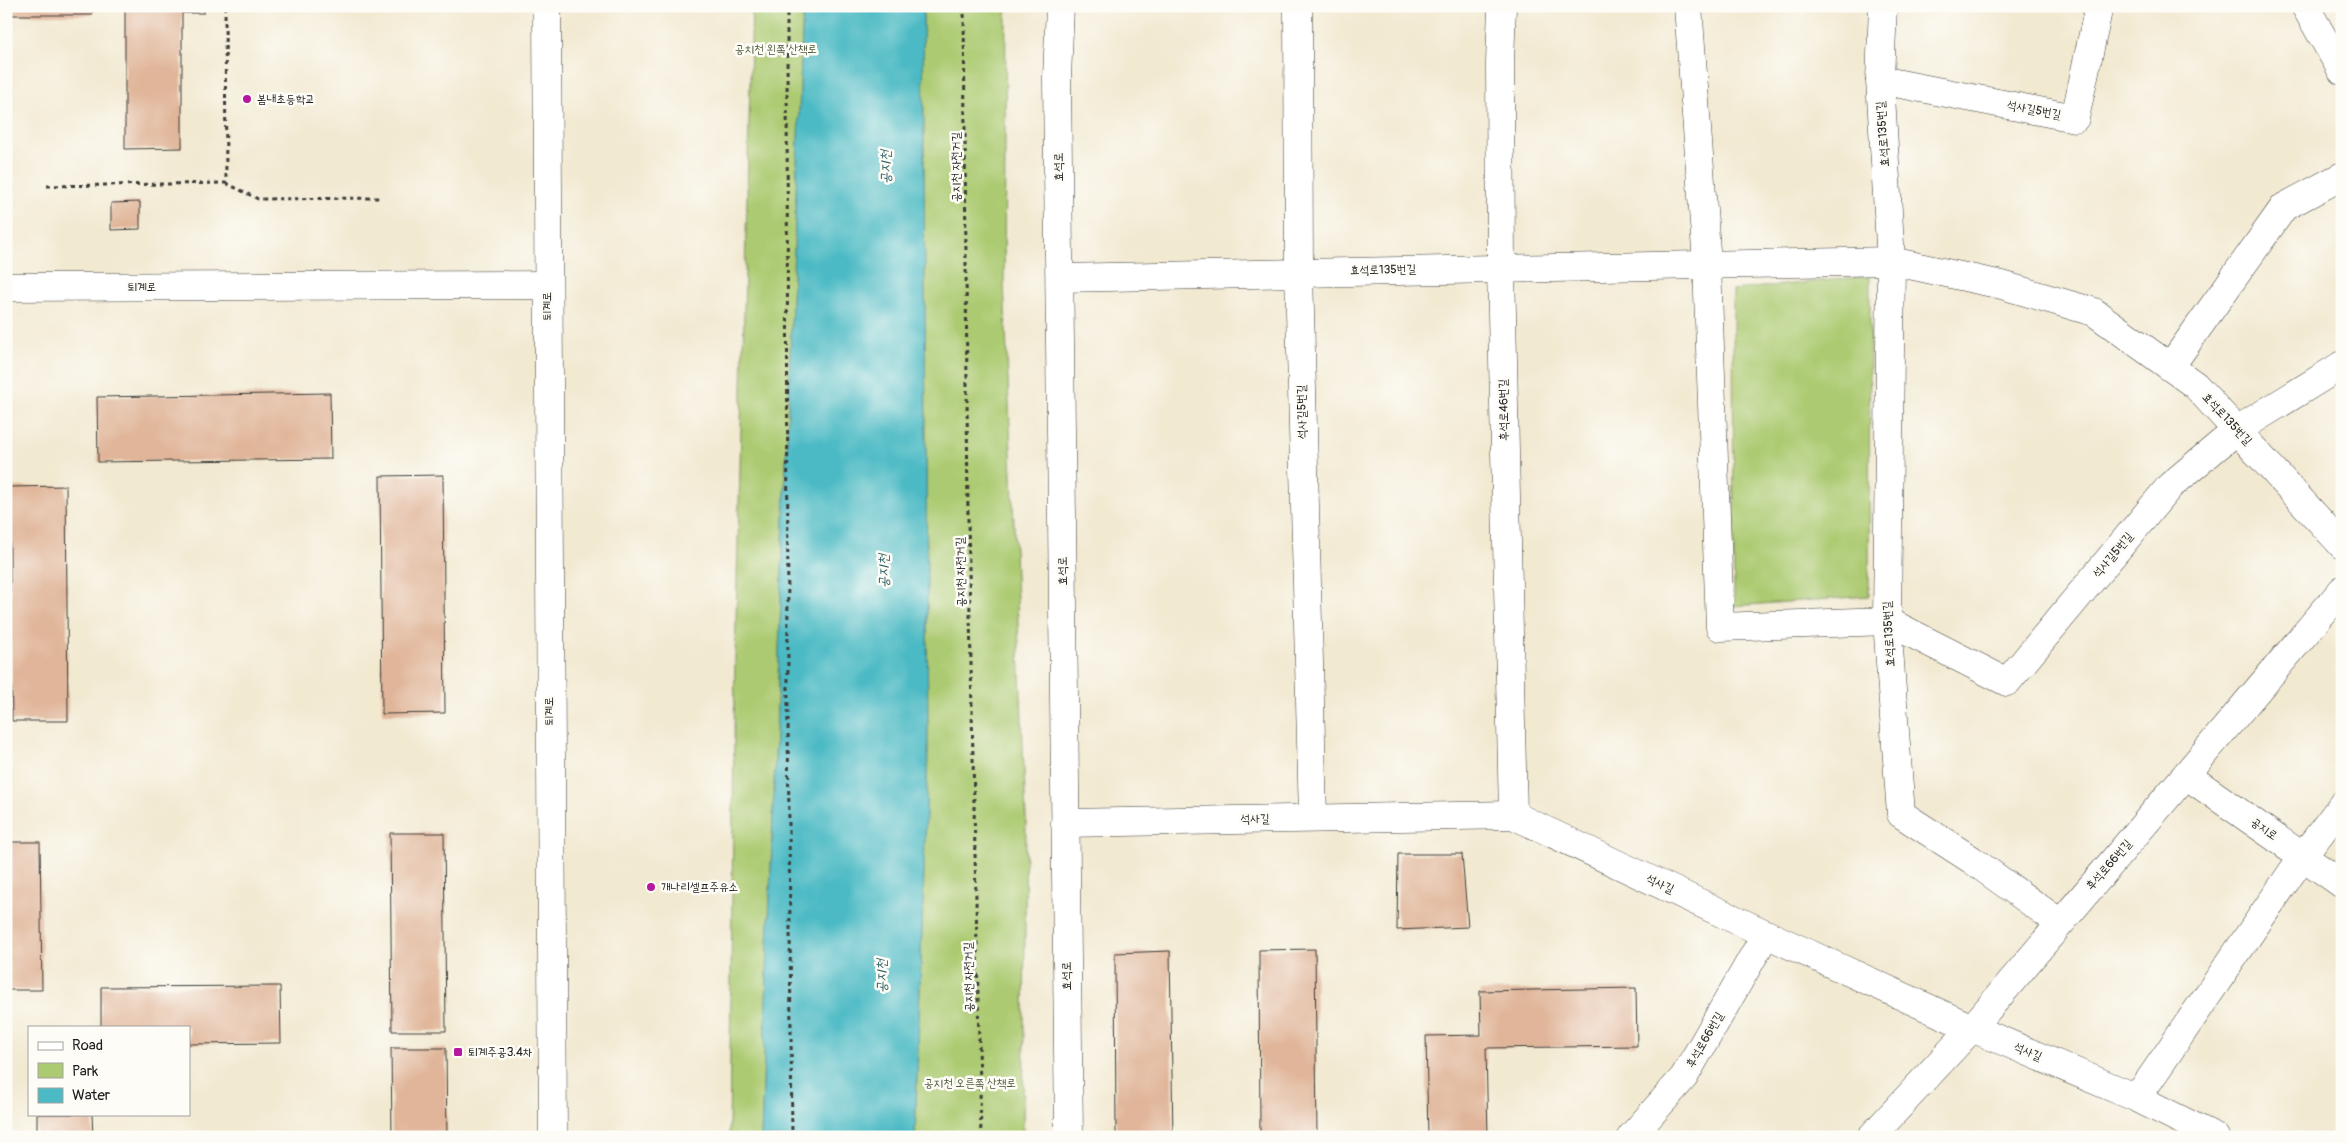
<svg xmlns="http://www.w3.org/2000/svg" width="2348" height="1143" viewBox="0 0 2348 1143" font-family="Pangolin,'Poor Story',sans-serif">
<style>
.green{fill:#acca71;stroke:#647346}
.water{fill:#4cbac4;stroke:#346b70}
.building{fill:#e0b599}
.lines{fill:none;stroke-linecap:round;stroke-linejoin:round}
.minor-casing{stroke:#3c3b37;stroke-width:29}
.path{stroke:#3c3b37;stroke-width:3;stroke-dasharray:4 4;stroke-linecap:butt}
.minor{stroke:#fff;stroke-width:28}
.poi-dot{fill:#b5179e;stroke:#fdfcf7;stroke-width:2}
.labels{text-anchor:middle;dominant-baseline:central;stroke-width:5;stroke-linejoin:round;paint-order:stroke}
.park-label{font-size:12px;fill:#4e593a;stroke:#fdfcf7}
.poi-label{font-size:12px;fill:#1c1c1c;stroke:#fdfcf7;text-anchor:start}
.street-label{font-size:12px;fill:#1c1c1c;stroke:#fdfcf7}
.water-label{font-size:14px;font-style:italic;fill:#326368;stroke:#fdfcf7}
</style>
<rect width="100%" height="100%" fill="#fdfcf7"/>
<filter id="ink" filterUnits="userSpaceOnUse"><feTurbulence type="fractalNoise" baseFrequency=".02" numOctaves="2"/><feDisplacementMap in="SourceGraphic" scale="10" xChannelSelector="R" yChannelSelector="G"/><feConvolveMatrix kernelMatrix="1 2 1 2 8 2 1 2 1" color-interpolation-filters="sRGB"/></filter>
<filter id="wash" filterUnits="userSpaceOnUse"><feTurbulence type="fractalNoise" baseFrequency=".0096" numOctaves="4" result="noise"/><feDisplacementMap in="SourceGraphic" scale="20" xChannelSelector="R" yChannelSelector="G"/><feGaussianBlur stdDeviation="1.12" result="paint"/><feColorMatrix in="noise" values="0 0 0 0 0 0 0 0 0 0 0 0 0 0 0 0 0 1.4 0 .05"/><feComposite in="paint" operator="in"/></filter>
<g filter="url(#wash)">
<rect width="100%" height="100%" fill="#f2e9d1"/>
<g class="green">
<polygon points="752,6 803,6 761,1137 729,1137 735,658"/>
<polygon points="923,6 1006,6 1004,281 1026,818 1023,1137 915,1137 928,750"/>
<polygon points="1870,276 1869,596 1734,606 1733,290"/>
</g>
<polygon class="water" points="803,6 923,6 928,750 915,1137 761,1137"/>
<g id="blocks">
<g class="building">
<rect x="6" y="6" width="86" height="9"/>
<polygon points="125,6 204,6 204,13 182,13 182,148 125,149"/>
<polygon points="6,174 11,182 12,191 6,204"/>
<polygon points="140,202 140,229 111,230 111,203"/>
<polygon points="330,393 331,459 98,462 97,397"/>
<polygon points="443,475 445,713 382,714 380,476"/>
<polygon points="66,486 68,721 12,721 9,487"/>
<polygon points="390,833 444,833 446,1031 392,1031"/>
<polygon points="6,842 40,842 42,990 6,990"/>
<polygon points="1398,854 1462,854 1468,927 1397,930"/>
<polygon points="1315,949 1317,1137 1260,1137 1259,950"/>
<polygon points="1170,951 1173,1137 1116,1137 1115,953"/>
<polygon points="280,986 281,1043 189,1044 189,1027 101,1027 101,987"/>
<polygon points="1636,988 1637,1046 1486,1048 1488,1137 1428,1137 1426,1036 1481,1035 1480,991"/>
<polygon points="391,1048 446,1048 447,1137 392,1137"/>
<polygon points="37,1114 92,1114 93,1137 37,1137"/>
</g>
</g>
</g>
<g filter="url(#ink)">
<use href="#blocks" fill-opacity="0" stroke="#3c3b37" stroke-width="1"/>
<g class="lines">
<defs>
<g id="minor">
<polyline points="547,6 553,1137"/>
<polyline points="1060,6 1057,78 1069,1137"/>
<polyline points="1298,6 1299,272 1313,818"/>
<polyline points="1502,6 1500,63 1501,268 1513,815"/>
<polyline points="1688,6 1707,264 1720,627 1887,621 2007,682 2170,486 2237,430 2342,365"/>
<polyline points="1883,6 1880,80 1891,261 1887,621 1901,814 1972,860 2060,923"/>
<polyline points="2305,6 2342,71"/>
<polyline points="1880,80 2075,118 2099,6"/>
<polyline points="1060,278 1891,261 2002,285 2094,312 2195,385 2342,545"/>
<polyline points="6,287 547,285"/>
<polyline points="2170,367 2284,207 2342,176"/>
<polyline points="2186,775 2342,884"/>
<polyline points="1065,823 1513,815 1766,934 1972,1028 2137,1098 2215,1137"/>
<polyline points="2137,1098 2303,856 2342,805"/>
<polyline points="1631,1137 1684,1077 1766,934"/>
<polyline points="1871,1137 1972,1028 2342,590"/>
</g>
</defs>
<use href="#minor" class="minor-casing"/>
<g class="path">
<polyline points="787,6 788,721 792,1137"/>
<polyline points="964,6 968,520 981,1137"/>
<polyline points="226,183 258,199 380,198"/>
<polyline points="47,186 226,183 225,6"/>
</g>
<use href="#minor" class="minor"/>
</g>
</g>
<g class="poi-dot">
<circle cx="247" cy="99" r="5"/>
<circle cx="651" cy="887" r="5"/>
<rect x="453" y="1047" width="10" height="10" rx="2.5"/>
</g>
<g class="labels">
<g class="park-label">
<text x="776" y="49">공치천 왼쪽 산책로</text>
<text x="970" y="1083">공지천 오른쪽 산책로</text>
</g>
<g class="poi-label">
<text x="257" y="99">봄내초등학교</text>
<text x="661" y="887">개나리셀프주유소</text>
<text x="468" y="1052">퇴계주공3.4차</text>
</g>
<g class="street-label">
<text transform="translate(2034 110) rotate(11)">석사길5번길</text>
<text transform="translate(1883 134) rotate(-94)">효석로135번길</text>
<text transform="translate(956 167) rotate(-90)">공지천 자전거길</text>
<text transform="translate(1059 167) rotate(-91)">효석로</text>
<text transform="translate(1383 270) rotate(-1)">효석로135번길</text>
<text x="142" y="287">퇴계로</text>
<text transform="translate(547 306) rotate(-90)">퇴계로</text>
<text transform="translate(1504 410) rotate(-91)">후석로46번길</text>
<text transform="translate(1302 412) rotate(-91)">석사길5번길</text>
<text transform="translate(2227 419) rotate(47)">효석로135번길</text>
<text transform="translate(2113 555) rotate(-50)">석사길5번길</text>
<text transform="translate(1063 571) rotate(-91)">효석로</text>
<text transform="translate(961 572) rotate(-91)">공지천 자전거길</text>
<text transform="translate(1889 634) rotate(-93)">효석로135번길</text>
<text transform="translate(549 711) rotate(-90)">퇴계로</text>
<text transform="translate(1255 819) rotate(-1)">석사길</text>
<text transform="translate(2264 829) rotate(35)">공지로</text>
<text transform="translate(2109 865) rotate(-49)">후석로66번길</text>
<text transform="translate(1660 884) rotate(25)">석사길</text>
<text transform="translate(1067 976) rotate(-91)">효석로</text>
<text transform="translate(969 977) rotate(-91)">공지천 자전거길</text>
<text transform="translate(1705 1040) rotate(-60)">후석로66번길</text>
<text transform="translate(2028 1052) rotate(23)">석사길</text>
</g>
<g class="water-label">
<text transform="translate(885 167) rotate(-90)">공지천</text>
<text transform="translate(883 571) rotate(-90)">공지천</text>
<text transform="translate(881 976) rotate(-90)">공지천</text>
</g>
</g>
<rect width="2348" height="1143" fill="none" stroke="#fdfcf7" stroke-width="25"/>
<rect x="28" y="1026" width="162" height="90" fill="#fdfcf7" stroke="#a3a29f"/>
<rect x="38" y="1042" width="25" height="8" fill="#ffffff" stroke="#a3a29f"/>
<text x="72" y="1050" font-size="15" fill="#1c1c1c">Road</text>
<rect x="38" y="1063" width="25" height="15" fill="#acca71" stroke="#a3a29f"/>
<text x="72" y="1076" font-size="15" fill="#1c1c1c">Park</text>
<rect x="38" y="1088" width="25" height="15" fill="#4cbac4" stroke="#a3a29f"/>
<text x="72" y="1100" font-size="15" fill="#1c1c1c">Water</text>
</svg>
